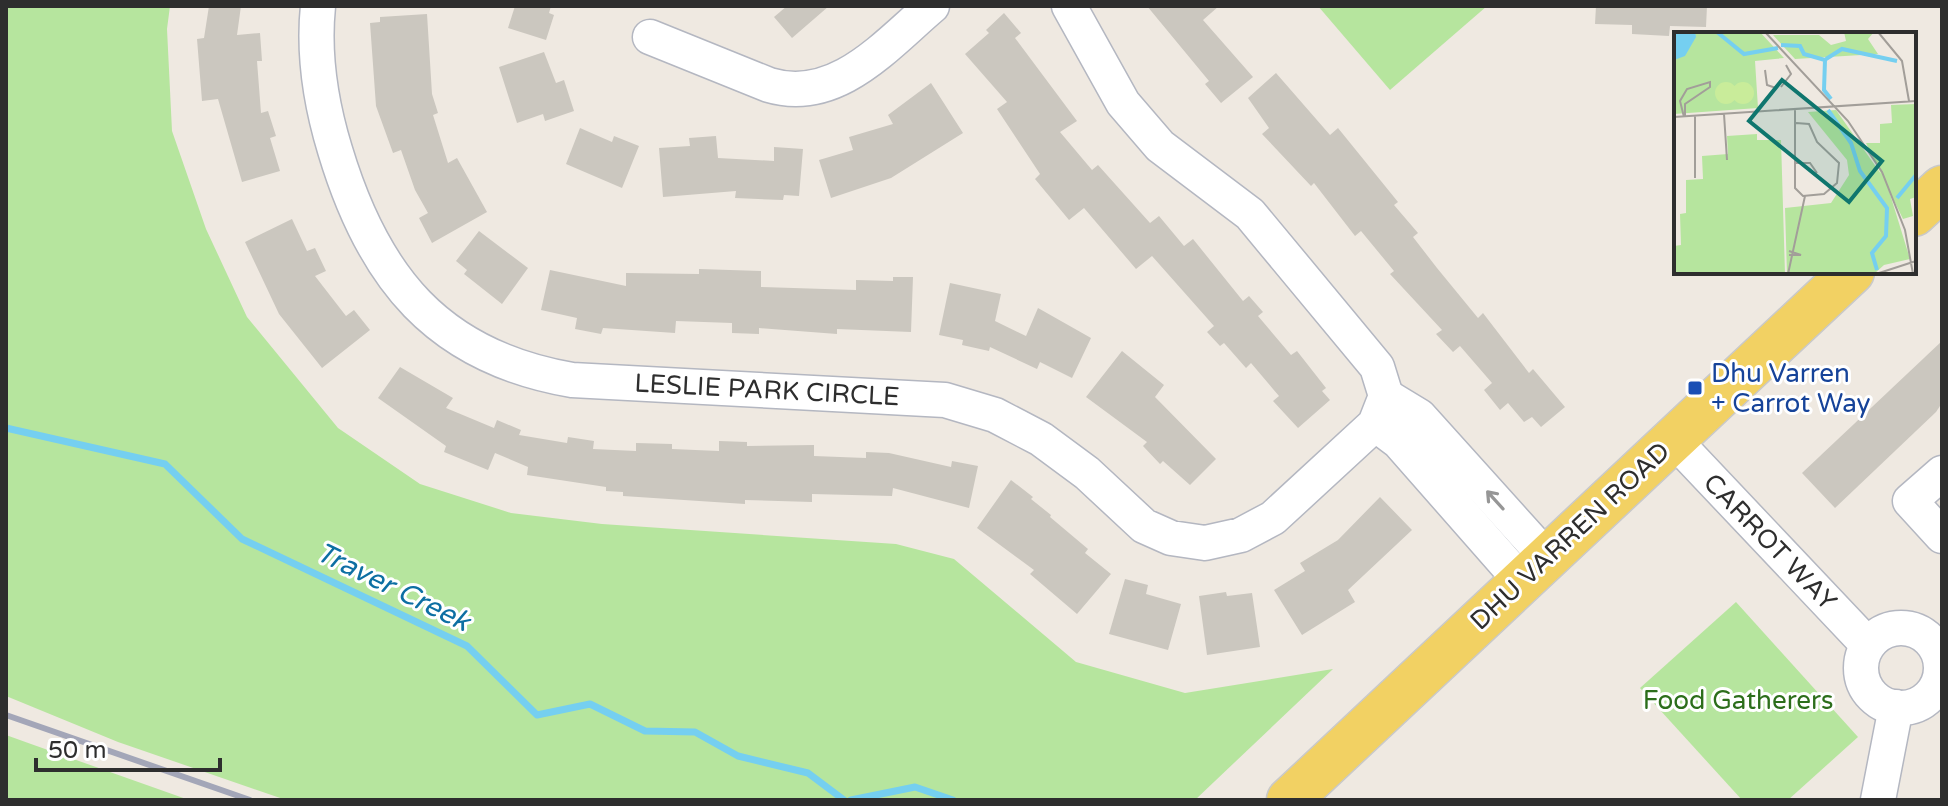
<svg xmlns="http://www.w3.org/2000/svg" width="1948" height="806" viewBox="0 0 1948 806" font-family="'Varela Round',sans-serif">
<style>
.green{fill:#b6e59e}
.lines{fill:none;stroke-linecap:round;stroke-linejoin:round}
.stream{stroke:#75cff0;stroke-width:7}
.building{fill:#cbc7bf}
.minor-casing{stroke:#b4b7c1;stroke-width:37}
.major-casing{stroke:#c9c9c9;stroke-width:47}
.minor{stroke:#fff;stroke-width:34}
.major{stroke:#f2d163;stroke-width:44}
.rail{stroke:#a3a6b8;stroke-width:6}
.oneway{stroke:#969696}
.transit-dot{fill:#1a4fb4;stroke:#fff;stroke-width:3}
.labels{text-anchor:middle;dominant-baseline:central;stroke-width:6;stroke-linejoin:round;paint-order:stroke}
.transit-label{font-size:26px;fill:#164399;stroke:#fff;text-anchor:start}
.street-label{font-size:26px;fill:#2e2e2e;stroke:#fff}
.park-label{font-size:26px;fill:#2c6e1b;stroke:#fff}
.water-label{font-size:28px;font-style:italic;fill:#0d6fa3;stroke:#fff}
.inset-river{fill:none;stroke:#75cff0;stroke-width:4}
.inset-road{fill:none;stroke:#a29e99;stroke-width:2}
.view{fill:#0f766e;fill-opacity:0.15;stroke:#0f766e;stroke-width:4}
.inset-edge{fill:none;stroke:#2e2e2e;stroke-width:4}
</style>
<rect width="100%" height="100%" fill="#efe9e1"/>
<g class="green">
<polygon points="6,6 170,6 167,29 172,131 206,229 247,317 338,428 420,484 511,513 602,524 896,544 954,559 1076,662 1185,693 1333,669 1195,800 286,800 118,742 6,696"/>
<polygon points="1318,6 1487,6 1390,90"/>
<polygon points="1736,602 1858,737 1788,800 1742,800 1640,688"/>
<polygon points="6,735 31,744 189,800 6,800"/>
</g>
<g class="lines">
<g class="stream">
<polyline points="6,428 165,464 242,539 467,646 537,715 590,704 645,731 695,732 738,756 808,773 844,800"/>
<polyline points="851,800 915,787 953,800"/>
</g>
</g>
<g class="building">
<polygon points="209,6 241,6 237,35 260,33 262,61 257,61 261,113 268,111 276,136 270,138 280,171 242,182 218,99 202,101 197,39 204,38"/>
<polygon points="515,6 551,6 549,13 554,15 546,40 508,28"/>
<polygon points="787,6 829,6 792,38 774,17"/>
<polygon points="1147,6 1219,6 1203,20 1253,77 1221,103 1205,84 1209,81"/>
<polygon points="1596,6 1707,6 1706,27 1670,26 1669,36 1632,34 1632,25 1595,24"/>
<polygon points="1004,13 1021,33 1015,38 1077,121 1060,132 1092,170 1098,165 1150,223 1159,216 1184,246 1193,239 1243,301 1249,296 1263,312 1258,316 1291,355 1297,351 1326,388 1322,391 1330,400 1298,428 1273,401 1279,396 1251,363 1246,368 1224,343 1220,346 1207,332 1214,326 1152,256 1136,269 1084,208 1069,220 1035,179 1040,174 997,109 1007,102 965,54 989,33 986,30"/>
<polygon points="427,14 432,94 438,113 433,115 448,163 457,158 487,212 432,243 419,218 428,213 415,190 401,150 393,153 376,106 370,23 380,22 380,17"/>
<polygon points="544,52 556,83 564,80 574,111 545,121 543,114 517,123 499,67"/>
<polygon points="1276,73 1330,135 1338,128 1398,202 1394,205 1418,233 1413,237 1437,268 1478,318 1483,313 1529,373 1533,369 1565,407 1541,427 1532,417 1524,422 1508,403 1500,410 1484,390 1492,383 1460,346 1453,352 1436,334 1442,330 1390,274 1394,271 1361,231 1355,236 1314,183 1311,186 1262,134 1269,128 1248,98"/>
<polygon points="931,83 963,133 891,178 831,198 819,160 853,150 849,137 893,124 888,115"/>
<polygon points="580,128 612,142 614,136 639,146 622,188 566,164"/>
<polygon points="716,136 718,158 774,161 774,147 803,149 799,196 784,195 783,200 735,198 736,191 663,197 659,148 690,146 689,138"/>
<polygon points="292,219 307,251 315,248 326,271 315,276 346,316 354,310 370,330 322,368 279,314 245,242"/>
<polygon points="479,231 528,268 502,304 464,274 467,270 456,261"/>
<polygon points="699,269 761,271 761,287 856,290 856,280 893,281 893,277 913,277 911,332 837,329 837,334 759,328 759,334 732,333 732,323 676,321 675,333 603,328 601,334 575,329 577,318 541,310 550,270 626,286 626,273 699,274"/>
<polygon points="950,283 1001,294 995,321 1026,336 1038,308 1091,338 1072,378 1040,362 1037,369 990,347 989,351 962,345 963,340 939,335"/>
<polygon points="1942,341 1942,403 1936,412 1835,508 1802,473"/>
<polygon points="1122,351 1164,385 1155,397 1216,459 1190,485 1163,461 1160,464 1143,446 1147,442 1086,397"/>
<polygon points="400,367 453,398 446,408 494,428 497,420 521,430 519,435 567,443 568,437 594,441 593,449 636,451 636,443 672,444 672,449 719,451 719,441 747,442 747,446 814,445 814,456 866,458 866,452 889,453 951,467 952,461 978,466 969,508 893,488 892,496 812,494 812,502 745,500 745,504 623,496 623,492 606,491 606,487 527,475 528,467 495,453 488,470 444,452 446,446 378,398"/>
<polygon points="1011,480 1033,497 1031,499 1051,515 1050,517 1088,549 1085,553 1111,574 1077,614 1030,574 1034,570 977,528"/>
<polygon points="1380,497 1412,530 1348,590 1355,602 1302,635 1274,590 1305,571 1300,563 1338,540"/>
<polygon points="1125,579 1148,585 1146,594 1181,604 1168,650 1109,634"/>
<polygon points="1226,592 1227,596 1252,593 1260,647 1207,655 1199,596"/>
</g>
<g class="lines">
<defs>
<g id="minor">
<path d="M318 6C313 54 321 104 335 150 373 277 437 357 572 380L945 400 995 415 1041 439 1087 473 1144 526 1171 538 1205 543 1241 535 1273 518 1375 424 1386 396 1377 367 1250 214 1160 146 1123 103 1069 6"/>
<path d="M650 37 769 85C836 105 885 46 932 6"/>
<polyline points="1386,396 1419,416 1547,558"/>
<polyline points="1375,424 1399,442 1522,582"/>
<polyline points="1673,439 1867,644"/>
<polyline points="1942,473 1910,501 1942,536"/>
<circle cx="1901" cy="668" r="40"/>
<polyline points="1878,800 1896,707"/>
</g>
<g id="major">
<polyline points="1914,214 1942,188"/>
<polyline points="1289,800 1852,272"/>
</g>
</defs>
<use href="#minor" class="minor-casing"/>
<use href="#major" class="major-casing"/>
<use href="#minor" class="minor"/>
<use href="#major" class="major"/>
<polyline class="rail" points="6,715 250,800"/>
</g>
<defs><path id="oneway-shaft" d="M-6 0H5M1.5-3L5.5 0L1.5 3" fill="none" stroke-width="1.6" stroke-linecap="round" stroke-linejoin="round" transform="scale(2)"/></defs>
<use class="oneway" href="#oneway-shaft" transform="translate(1495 500) rotate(-132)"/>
<rect class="transit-dot" x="1687" y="380" width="16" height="16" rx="4"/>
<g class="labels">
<g class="transit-label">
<text x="1711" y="373">Dhu Varren<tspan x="1711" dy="30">+ Carrot Way</tspan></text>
</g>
<g class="street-label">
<text transform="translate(767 390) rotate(3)">LESLIE PARK CIRCLE</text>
<text transform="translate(1570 536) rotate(-43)">DHU VARREN ROAD</text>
<text transform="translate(1770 542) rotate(46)">CARROT WAY</text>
</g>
<g class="park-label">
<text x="1738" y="700">Food Gatherers</text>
</g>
<g class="water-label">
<text transform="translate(393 587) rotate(26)">Traver Creek</text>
</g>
</g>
<g transform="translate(1674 32)">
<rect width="242" height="242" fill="#efe9e1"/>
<path d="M0 0H86L110 26 81 29 84 76 0 82ZM170 0H200L194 7 204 22 121 27 99 3H145L157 13 172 9ZM242 72V165L236 167 239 184 229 187 192 111H206V92L218 91 217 73ZM162 78 212 149 236 227 210 233 200 242H113L111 176 157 171 175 143 173 128 134 80ZM83 102V108H107L111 242H0V214L7 213 6 182 12 181V148L29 147 28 124 54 122 53 104Z" fill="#b6e59e"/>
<path d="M41 61a11 11 0 1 1 22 0a11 11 0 1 1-22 0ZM58 61a11 11 0 1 1 22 0a11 11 0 1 1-22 0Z" fill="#c9ec9a"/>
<path d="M0 0H21L22 5 11 24 0 28Z" fill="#75cff0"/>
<path class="inset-river" d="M43 0 70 22 104 16M107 13 126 14 130 22 151 28 150 58 157 67M152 27 168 17 223 29M154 78 177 111 186 139 213 176 212 204 198 221 203 238M223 166 242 143"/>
<path class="inset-road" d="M91 0 174 89 208 140 231 198 239 242M204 0 228 29 235 69M91 38 93 53 102 56M107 55 117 42 112 33M121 78V156L129 164 150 162 163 151 165 131 143 110 135 92 122 91M50 82 53 128M21 84V146M0 85 242 69M10 85 6 69 13 57 36 50V55L11 72V84M120 131H136L143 141M115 223H127L115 219M114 242 131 164M202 242 242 229"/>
<path class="view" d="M108 48 208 129 175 170 75 89Z"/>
<rect width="242" height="242" class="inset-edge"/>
</g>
<rect width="1948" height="806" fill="none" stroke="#2e2e2e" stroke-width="16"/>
<path d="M36 758v12h184v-12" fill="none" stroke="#2e2e2e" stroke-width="4"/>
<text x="48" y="758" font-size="24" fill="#2e2e2e" stroke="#ffffff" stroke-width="6" paint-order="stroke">50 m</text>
</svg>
